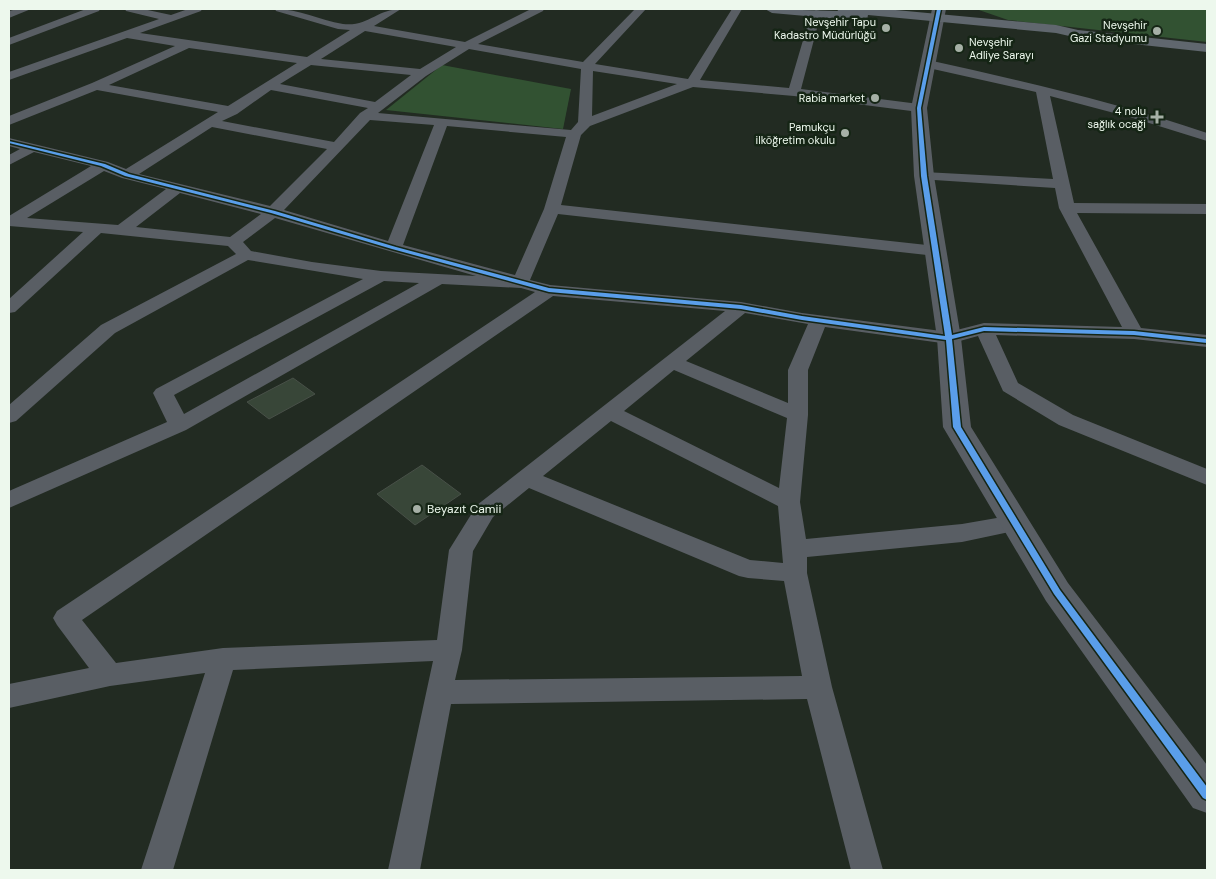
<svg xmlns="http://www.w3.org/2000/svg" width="1216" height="879" viewBox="0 0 1216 879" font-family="'DM Sans',sans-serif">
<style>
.green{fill:#325232}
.building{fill:#384638;stroke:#485048}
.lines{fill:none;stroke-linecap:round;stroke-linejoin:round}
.minor{fill:#595e64;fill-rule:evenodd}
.tertiary{fill:#595e64;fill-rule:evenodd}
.primary{fill:#60676e;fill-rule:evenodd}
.cycleway-casing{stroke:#152515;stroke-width:3}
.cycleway{fill:#5a9eea;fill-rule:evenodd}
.poi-dot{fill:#a6b0a6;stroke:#152515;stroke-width:2}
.labels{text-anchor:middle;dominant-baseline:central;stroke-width:5;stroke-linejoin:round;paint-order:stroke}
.far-poi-label{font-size:11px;fill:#edf8ed;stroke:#152515;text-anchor:end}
.poi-label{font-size:12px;fill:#edf8ed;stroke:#152515;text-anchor:start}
</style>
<rect width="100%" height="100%" fill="#222b22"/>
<g class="green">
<polygon points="976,9 1207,9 1207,42 1008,20"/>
<polygon points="442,65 571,89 563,129 386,110"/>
</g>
<g class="building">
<polygon points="293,378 315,394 269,419 247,402"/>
<polygon points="422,465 461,494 415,525 377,494"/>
</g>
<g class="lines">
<g class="minor">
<polygon points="17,9 31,9 9,18 9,11"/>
<polygon points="86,9 100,9 99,11 9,45 9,38"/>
<path d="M125 9H143L171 15 188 9H202L201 11 140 33 307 57 350 30 338 29 276 11 275 9C300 9 319 20 343 24 368 27 377 9 401 9L374 26 465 42 531 9H544L543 11 478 44 583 62 635 9H646L595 64 688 79 732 9H742L700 80 789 88 811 13 816 10 820 11 821 13 801 89 919 104 924 105 926 108 924 111 919 112 794 96 693 87 590 126 581 135 561 205 936 246 942 247 944 251 942 255 936 256 558 214 530 280 550 285 741 302 802 313 949 332 984 323 1122 327 1059 208 1055 188 919 179 917 176 919 173 924 172 1053 179 1036 92 924 67 922 64 924 61 928 60C1022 81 1116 102 1207 133V141L1133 118 1050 96 1074 203 1207 204V214L1077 213 1141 328 1207 335V347L1134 339 996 335 1018 383 1073 415 1207 469V485L1059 425 1003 391 978 336 949 344 825 327 808 370V415L800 502 806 539 962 524 1014 515 1022 517 1026 523 1022 529 1014 531 962 542 807 557V573L832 687 883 870H851L807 699 451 704 420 870H388L433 661 233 670 173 870H141L205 673 110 686 9 708V684L89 668 57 625 53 618 57 611 535 292 521 288 442 284 186 430 9 508V491L167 422 153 393 156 389 363 279 248 260 115 333 16 421 9 423V405L101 325 236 254 228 246 101 233 15 312 9 313V299L83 232 9 226V216L91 166 34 152 9 165V155L20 149 9 146V138L108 162 126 169 218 112 97 90 9 125V116L92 83 175 46 127 38 9 80V72L159 19 126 11ZM365 31 456 47 420 69 321 59ZM189 48 297 63 228 106 109 85ZM469 49 581 69 578 122 571 130 378 113 426 76ZM311 65 411 75 375 102 280 84ZM593 71 677 84 592 116ZM271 90 368 108 360 113 334 142 222 121 237 114ZM370 120 434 125 388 241 284 210ZM447 126 566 137 544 209 515 275 403 245ZM212 127 327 149 270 206 139 174ZM104 171 122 178 166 189 118 225 27 218ZM180 193 261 214 230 237 136 227ZM275 218 476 276 381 271 312 262 251 251 243 242ZM384 281 419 283 184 414 174 395ZM553 296 725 311 477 505 449 550 437 640 223 648 116 663 82 620ZM745 313 808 324 788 370V403L686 361ZM674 370 787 418 779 488 624 411ZM611 421 778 506 783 563 750 560 543 476ZM529 488 739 576 748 578 784 581 802 676 455 680 462 650 473 551 493 517Z"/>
</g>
<polygon class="tertiary" points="932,9 946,9 927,108 934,176 961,338 971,427 1068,583 1207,765 1207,813 1193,808 1046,601 943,427 937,338 914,176 911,108"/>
<polygon class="primary" points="765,9 838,11 837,9 885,9 1056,25 1078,30 1207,44 1207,52 1078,38 1056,33 868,15 867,20 862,21 772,13"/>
<defs>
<polygon id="cycleway" points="937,9 941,9 921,108 927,176 952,335 984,327 1134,331 1207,339 1207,343 1134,335 984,331 952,339 961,427 1060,590 1207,787 1207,800 1203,798 1054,594 953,427 946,340 802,320 741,309 549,292 392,249 271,213 125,176 101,166 9,143 9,141 105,164 129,174 275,211 396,247 549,288 741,305 802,316 945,336 921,176 917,108"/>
</defs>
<use href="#cycleway" class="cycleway-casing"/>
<use href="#cycleway" class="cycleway"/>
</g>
<g class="poi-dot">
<circle cx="886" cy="28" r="5"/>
<circle cx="1157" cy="31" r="5"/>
<circle cx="959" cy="48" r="5"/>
<circle cx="875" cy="98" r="5"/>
<path d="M1154.5 109.5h5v5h5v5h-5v5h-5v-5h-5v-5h5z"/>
<circle cx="845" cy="133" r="5"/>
<circle cx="417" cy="509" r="5"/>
</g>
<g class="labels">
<g class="far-poi-label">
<text x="876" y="22">Nevşehir Tapu<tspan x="876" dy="13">Kadastro Müdürlüğü</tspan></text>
<text x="1147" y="25">Nevşehir<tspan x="1147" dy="13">Gazi Stadyumu</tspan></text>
<text x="969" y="42" text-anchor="start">Nevşehir<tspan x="969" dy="13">Adliye Sarayı</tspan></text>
<text x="865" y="98">Rabia market</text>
<text x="1146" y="111">4 nolu<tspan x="1146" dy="13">sağlık ocaği</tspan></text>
<text x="835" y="127">Pamukçu<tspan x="835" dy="13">ilköğretim okulu</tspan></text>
</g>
<g class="poi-label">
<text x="427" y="509">Beyazıt Camii</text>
</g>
</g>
<rect width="1216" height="879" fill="none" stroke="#edf8ed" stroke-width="20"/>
</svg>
